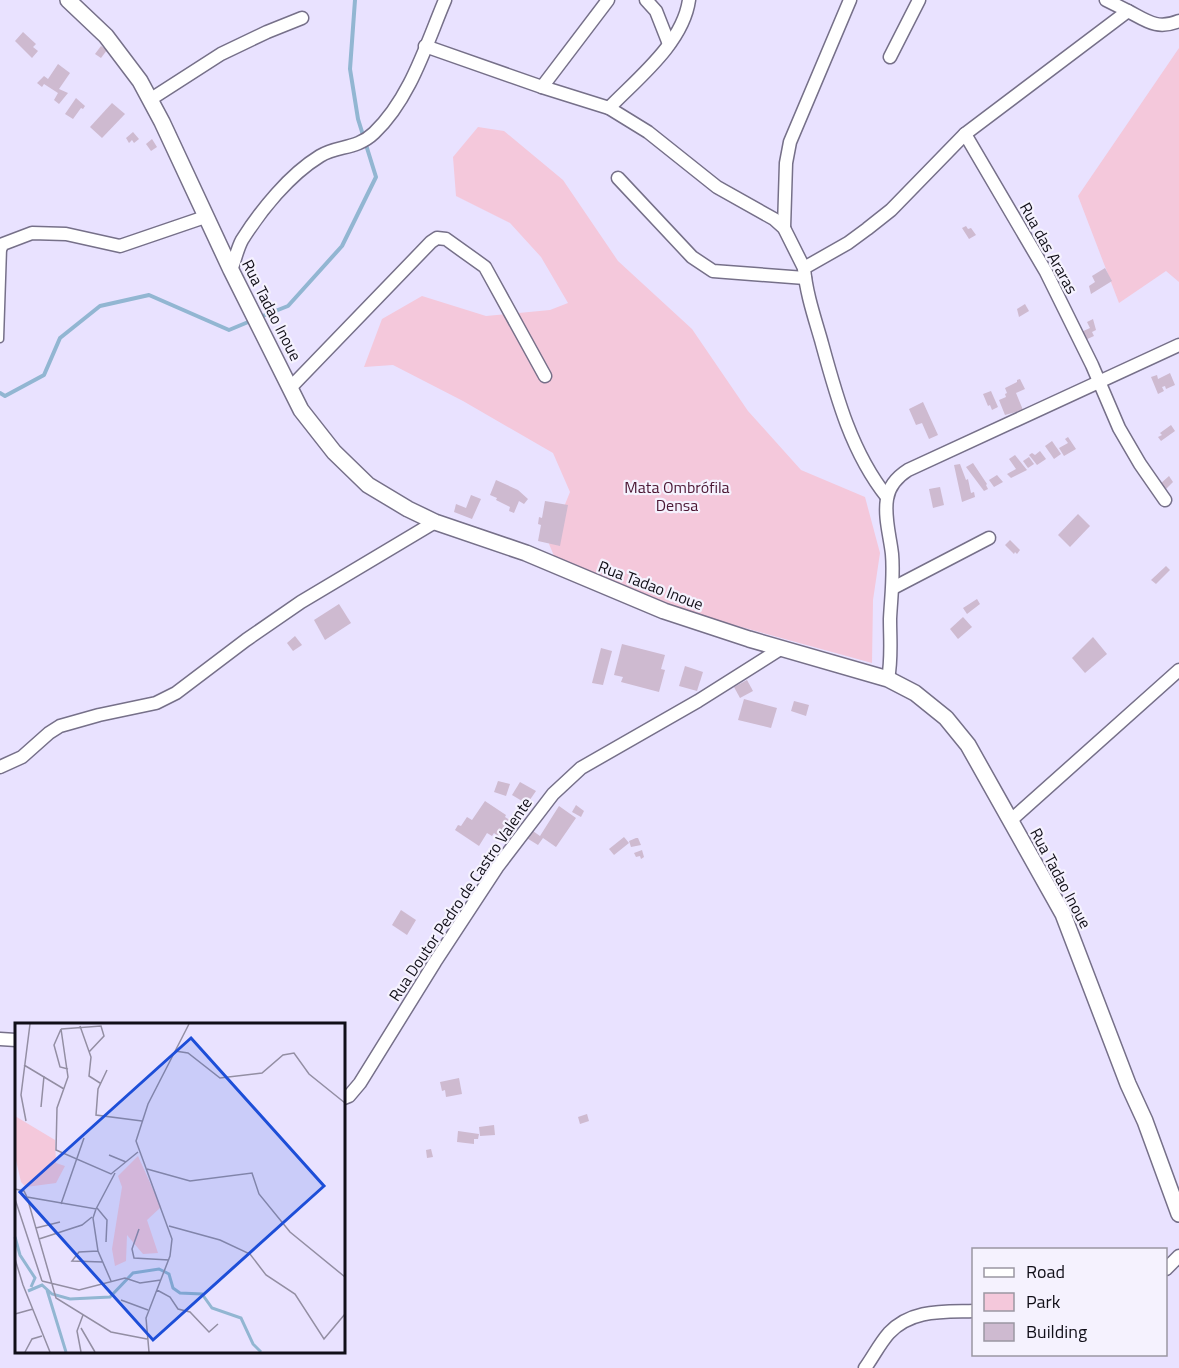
<svg xmlns="http://www.w3.org/2000/svg" width="1179" height="1368" viewBox="0 0 1179 1368" font-family="'Titillium Web',sans-serif">
<style>
.green{fill:#f4c8db}
.lines{fill:none;stroke-linecap:round;stroke-linejoin:round}
.stream{stroke:#92b6d2;stroke-width:4}
.building{fill:#cebad0}
.service-casing{stroke:#767089;stroke-width:9}
.minor-casing{stroke:#767089;stroke-width:15}
.tertiary-casing{stroke:#767089;stroke-width:18}
.service{stroke:#fff;stroke-width:6}
.minor{stroke:#fff;stroke-width:12}
.tertiary{stroke:#fff;stroke-width:15}
.labels{text-anchor:middle;dominant-baseline:central;stroke-width:4.5;stroke-linejoin:round;paint-order:stroke}
.street-label{font-size:16px;fill:#110f18;stroke:#f5f2fe}
.park-label{font-size:16px;fill:#4b1733;stroke:#f5f2fe}
.inset-river{fill:none;stroke:#92b6d2;stroke-width:3}
.inset-road{fill:none;stroke:#938ea3;stroke-width:1.5}
.view{fill:#1d4ed8;fill-opacity:0.15;stroke:#1d4ed8;stroke-width:3}
.inset-edge{fill:none;stroke:#110f18;stroke-width:3}
</style>
<rect width="100%" height="100%" fill="#e9e2ff"/>
<g class="green">
<polygon points="1179,48 1179,282 1166,271 1119,303 1078,196"/>
<polygon points="478,127 504,131 563,180 618,261 692,329 748,411 801,470 865,497 880,553 873,600 872,663 629,596 606,578 557,563 549,544 570,492 553,453 463,401 393,365 364,367 382,319 422,296 486,316 550,310 568,303 541,257 510,223 456,196 453,157"/>
</g>
<g class="lines">
<g class="stream">
<polyline points="260,317 288,306 342,246 376,177 358,119 350,69 355,0"/>
<polyline points="0,393 5,396 44,375 60,338 100,306 149,295 229,330 253,320"/>
</g>
</g>
<g class="building">
<polygon points="23,32 36,44 33,47 38,51 32,58 15,41"/>
<polygon points="101,46 107,50 101,58 95,54"/>
<polygon points="58,64 70,73 59,89 68,93 59,104 54,100 58,93 44,84 42,87 37,83 44,76 48,79"/>
<polygon points="76,98 85,106 83,109 81,108 73,119 65,114"/>
<polygon points="112,103 125,114 102,138 90,127"/>
<polygon points="133,132 139,139 134,143 132,140 129,143 126,138"/>
<polygon points="152,139 157,147 151,151 146,144"/>
<polygon points="966,226 968,229 971,228 976,235 969,239 962,228"/>
<polygon points="1105,268 1112,281 1091,294 1089,286 1095,282 1092,276"/>
<polygon points="1025,304 1029,311 1019,317 1017,309"/>
<polygon points="1093,319 1096,330 1092,332 1094,336 1083,341 1079,333 1090,328 1087,322"/>
<polygon points="1170,373 1175,385 1166,389 1165,386 1162,387 1164,391 1158,394 1151,377 1157,375 1158,379"/>
<polygon points="1020,379 1025,389 1016,393 1023,410 1005,415 999,400 1006,397 1005,394 1007,393 1005,388 1017,382 1017,380"/>
<polygon points="991,391 998,407 992,410 990,405 988,406 983,394"/>
<polygon points="923,402 938,435 929,439 922,423 916,425 909,409"/>
<polygon points="1171,425 1175,431 1161,441 1158,437 1162,435 1160,433"/>
<polygon points="1068,437 1076,449 1064,456 1059,448 1068,443 1065,439"/>
<polygon points="1052,441 1061,454 1054,459 1045,446"/>
<polygon points="1040,451 1046,459 1037,465 1029,455 1032,453 1035,455"/>
<polygon points="1015,455 1027,470 1011,478 1007,474 1016,469 1009,459"/>
<polygon points="1029,457 1034,464 1028,468 1023,461"/>
<polygon points="973,463 987,484 986,485 988,489 984,491 966,467"/>
<polygon points="960,464 966,480 968,479 971,493 974,492 975,497 962,502 954,465"/>
<polygon points="997,475 1003,482 994,487 989,480"/>
<polygon points="1169,476 1173,482 1165,490 1160,484"/>
<polygon points="496,480 518,490 528,499 524,504 519,501 514,513 509,511 510,507 496,500 497,498 490,495"/>
<polygon points="940,487 944,505 933,508 929,489"/>
<polygon points="471,495 481,499 472,519 454,512 456,504 466,508"/>
<polygon points="545,501 568,505 560,546 538,541 541,525 538,524 539,517 542,518"/>
<polygon points="1078,514 1090,526 1070,547 1058,535"/>
<polygon points="1010,540 1020,550 1017,554 1015,552 1014,554 1005,545"/>
<polygon points="1166,566 1170,570 1156,584 1151,580"/>
<polygon points="977,599 980,604 967,614 963,608"/>
<polygon points="339,604 351,623 325,640 314,620"/>
<polygon points="963,617 972,627 958,639 950,629"/>
<polygon points="295,636 302,645 293,651 287,643"/>
<polygon points="1093,637 1107,654 1085,673 1072,658"/>
<polygon points="622,644 665,655 661,669 665,670 659,692 621,682 623,677 614,675"/>
<polygon points="601,648 612,651 603,685 592,683"/>
<polygon points="685,666 703,672 697,691 679,686"/>
<polygon points="747,680 753,691 740,698 734,687"/>
<polygon points="744,699 777,708 771,728 738,720"/>
<polygon points="794,701 809,705 806,716 791,711"/>
<polygon points="498,781 510,784 506,796 494,792"/>
<polygon points="520,782 536,791 527,804 512,795"/>
<polygon points="485,801 506,815 505,817 511,821 500,838 494,833 492,836 487,833 479,846 455,830 458,825 461,826 467,817 472,820"/>
<polygon points="576,805 584,811 581,817 572,812"/>
<polygon points="559,806 576,818 556,847 543,838 538,845 525,837 530,829 540,836"/>
<polygon points="624,837 629,843 614,855 609,849"/>
<polygon points="636,838 638,838 641,845 631,847 629,841"/>
<polygon points="642,850 644,857 641,859 640,856 636,857 634,853"/>
<polygon points="401,910 416,920 407,935 392,925"/>
<polygon points="459,1078 462,1094 446,1097 445,1090 442,1091 440,1082"/>
<polygon points="587,1114 589,1121 580,1124 578,1117"/>
<polygon points="494,1125 495,1135 480,1136 479,1127"/>
<polygon points="458,1131 479,1134 478,1139 474,1139 474,1144 457,1142"/>
<polygon points="431,1149 433,1157 427,1158 426,1150"/>
</g>
<g class="lines">
<defs>
<polyline id="service" points="0,339 3,248"/>
<g id="minor">
<polyline points="646,0 656,11 669,44"/>
<polyline points="1106,0 1128,11"/>
<polyline points="425,46 542,87 609,108 648,132 717,187 774,219 784,228 804,268"/>
<polyline points="890,57 919,0"/>
<polyline points="542,87 608,0"/>
<polyline points="151,99 221,54 267,32 302,18"/>
<path d="M609 108C638 78 683 43 689 0"/>
<polyline points="965,134 1046,272 1092,365 1119,428 1140,464 1165,500"/>
<polyline points="618,178 692,257 713,271 805,278"/>
<polyline points="784,228 786,163 790,142 850,0"/>
<polyline points="0,249 3,244 32,233 66,234 120,246 205,217"/>
<path d="M231 270C235 261 237 249 242 240 261 210 289 175 320 156 338 145 356 150 374 133 410 99 426 45 445 0"/>
<polyline points="291,387 431,242 437,238 446,239 485,267 545,376"/>
<path d="M887 497C851 452 836 395 821 340 814 316 806 292 804 268L848 243 867 229 891 210 965 134 1128 11C1147 21 1157 30 1179 21"/>
<polyline points="893,588 989,538"/>
<path d="M888 679C892 659 890 640 890 619 891 598 894 576 892 554 890 536 884 517 887 499 889 486 897 477 908 470L1179 345"/>
<polyline points="0,767 22,757 49,733 60,726 99,715 156,703 176,693 246,640 301,602 435,522"/>
<polyline points="1010,821 1179,670"/>
<polyline points="0,1039 16,1040"/>
<polyline points="344,1098 349,1096 360,1083 435,962 498,866 553,794 581,768 698,701 782,648"/>
<polyline points="1166,1269 1179,1256"/>
<path d="M865 1368C873 1357 880 1343 889 1333 912 1309 943 1312 974 1311"/>
</g>
<polyline id="tertiary" points="68,0 106,36 140,81 162,122 231,270 301,410 334,452 368,485 408,509 435,522 526,553 664,611 749,639 888,679 915,693 946,718 968,745 1063,914 1128,1084 1145,1121 1179,1214"/>
</defs>
<use href="#service" class="service-casing"/>
<use href="#minor" class="minor-casing"/>
<use href="#tertiary" class="tertiary-casing"/>
<use href="#service" class="service"/>
<use href="#minor" class="minor"/>
<use href="#tertiary" class="tertiary"/>
</g>
<g class="labels">
<g class="street-label">
<text transform="translate(1049 248) rotate(61)">Rua das Araras</text>
<text transform="translate(272 310) rotate(63)">Rua Tadao Inoue</text>
<text transform="translate(651 585) rotate(21)">Rua Tadao Inoue</text>
<text transform="translate(1061 878) rotate(62)">Rua Tadao Inoue</text>
<text transform="translate(460 899) rotate(-56)">Rua Doutor Pedro de Castro Valente</text>
</g>
<g class="park-label">
<text x="677" y="487">Mata Ombrófila<tspan x="677" dy="18">Densa</tspan></text>
</g>
</g>
<g transform="translate(15 1023)">
<rect width="330" height="330" fill="#e9e2ff"/>
<path d="M0 93 40 117 41 140 50 143 41 160 11 164 6 159 0 133ZM123 133 146 184 132 197 143 230 128 231 112 212 111 238 100 243 97 226 107 164 103 153Z" fill="#f4c8db"/>
<path class="inset-river" d="M0 214 5 232 20 255 16 264M32 267 51 329M13 268 27 262 37 271 55 276 95 274 118 250 144 246 154 251 158 265 165 270 187 271 197 285 226 295 238 321 246 329"/>
<path class="inset-road" d="M65 3 76 34 74 53 85 60M46 6 53 54 42 85 41 127 96 151 123 129M46 6 86 3 89 13 74 29M46 6 39 22 45 44 53 46M160 28 173 30 205 55 247 50 268 32 279 30 294 51 330 80M9 42 49 66M92 47 83 66 81 92 127 98M26 84 29 53M11 98 6 72 15 1M94 132 111 139M132 146 175 158 237 150 244 171 275 209 330 254M0 166 9 168 12 174 81 186 100 150M12 174 41 275 96 309 132 316M0 176 27 258M46 181 69 115M82 185 92 197 91 219M81 186 78 195 83 228 96 258M154 203 205 217 235 231 251 252 280 271 309 316 330 291M21 205 45 199M124 206 117 226 119 235 154 237M24 216 67 202 77 194M83 228 64 229 57 238 88 239M0 236 8 262M27 258 64 267 110 255 125 260 146 257M8 262 35 329M142 267 155 274 163 286 175 289 194 309 203 301M106 277 133 287M0 291 18 286M66 305 80 329M10 329 17 316 27 313M66 329 62 308 68 292M134 329 131 295 155 233 157 216 121 118 133 81 174 1"/>
<path class="view" d="M176 15 309 163 138 317 5 169Z"/>
<rect width="330" height="330" class="inset-edge"/>
</g>
<rect x="972" y="1248" width="195" height="108" fill="#f5f2fe" stroke="#9a97a2" stroke-width="1.5"/>
<rect x="984" y="1268" width="30" height="9" fill="#ffffff" stroke="#9a97a2" stroke-width="1.5"/>
<text x="1026" y="1278" font-size="18" fill="#110f18">Road</text>
<rect x="984" y="1293" width="30" height="18" fill="#f4c8db" stroke="#9a97a2" stroke-width="1.5"/>
<text x="1026" y="1308" font-size="18" fill="#110f18">Park</text>
<rect x="984" y="1323" width="30" height="18" fill="#cebad0" stroke="#9a97a2" stroke-width="1.5"/>
<text x="1026" y="1338" font-size="18" fill="#110f18">Building</text>
</svg>
